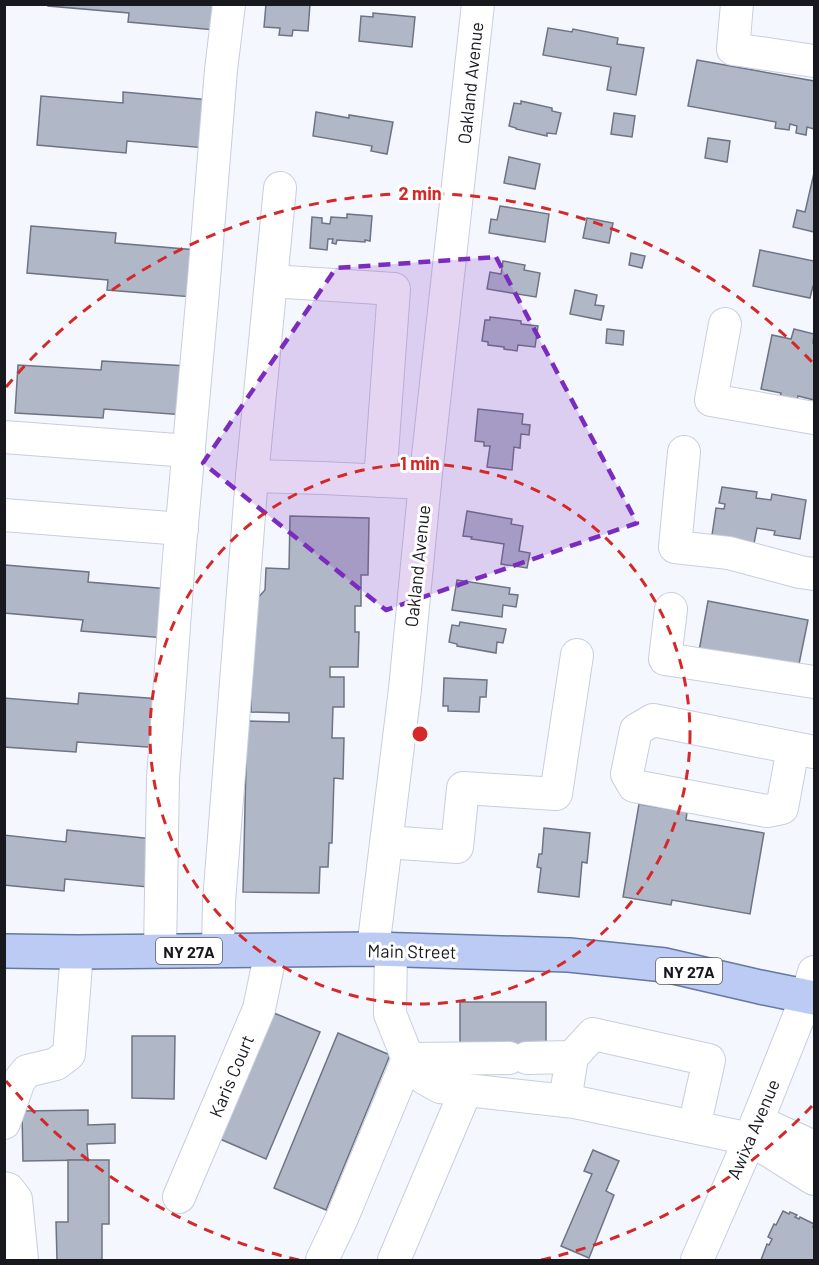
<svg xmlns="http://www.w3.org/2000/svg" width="819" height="1265" viewBox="0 0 819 1265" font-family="Barlow,sans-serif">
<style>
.building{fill:#b0b7c7;stroke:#6e7483;stroke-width:1.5}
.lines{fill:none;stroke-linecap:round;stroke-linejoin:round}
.minor-casing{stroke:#c7cede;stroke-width:34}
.major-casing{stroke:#6577a4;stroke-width:36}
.minor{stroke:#fff;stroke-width:32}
.major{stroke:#bccbf4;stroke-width:33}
.marked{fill:#7b2cbf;fill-opacity:0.2;stroke:#7b2cbf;stroke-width:4.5;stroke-dasharray:12 8;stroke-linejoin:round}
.ring{fill:none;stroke:#d62828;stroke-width:3;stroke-dasharray:10 8}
.labels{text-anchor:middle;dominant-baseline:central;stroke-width:6;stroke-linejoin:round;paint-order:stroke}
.shield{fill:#fff;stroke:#5d5e62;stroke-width:1.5}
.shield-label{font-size:16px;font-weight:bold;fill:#17191f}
.street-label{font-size:18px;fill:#17191f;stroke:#fff}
.centre{fill:#d62828;stroke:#fff;stroke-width:3}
.ring-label{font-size:18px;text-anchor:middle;font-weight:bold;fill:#d62828;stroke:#fff;stroke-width:6;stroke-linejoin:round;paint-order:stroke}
</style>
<rect width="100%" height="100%" fill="#f4f7fe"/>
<g class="building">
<polygon points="48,4 217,4 215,30 128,22 129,13 48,6"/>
<polygon points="266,4 310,4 308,31 293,30 292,36 279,35 280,28 264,27"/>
<polygon points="373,13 415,17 412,47 359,41 361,16 373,17"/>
<polygon points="548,28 572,32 573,29 618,38 617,44 644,48 636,95 607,90 611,67 543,55"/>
<polygon points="697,60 814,81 814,129 807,127 806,135 796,133 797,126 790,124 789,130 775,128 776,122 688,106"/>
<polygon points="123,92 210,100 206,148 127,141 126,153 37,145 41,96 123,103"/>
<polygon points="521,101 552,108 552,111 561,113 556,134 547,133 547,136 516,129 516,128 509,126 514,103 521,104"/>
<polygon points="316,112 349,118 349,115 393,122 387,154 371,151 372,146 313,136"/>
<polygon points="614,113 635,116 632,137 611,134"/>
<polygon points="708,138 730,141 727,162 705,158"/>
<polygon points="509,157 540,164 535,189 504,183"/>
<polygon points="814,173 814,232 793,227 797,210 805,212"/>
<polygon points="500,206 549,214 545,242 489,233 491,219 497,220"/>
<polygon points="347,214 372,216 370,241 365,240 365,242 337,240 336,244 332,243 333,239 328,239 327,250 310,248 312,217 322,218 322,223 330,224 331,217 347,218"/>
<polygon points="587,218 613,223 609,243 583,238"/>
<polygon points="31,226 116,233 115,243 197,250 193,297 107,290 108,280 27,273"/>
<polygon points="760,250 814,261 814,286 813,286 810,298 753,286"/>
<polygon points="631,253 645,256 642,268 629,265"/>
<polygon points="503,261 525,265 524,270 540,273 536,297 487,289 490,272 501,274"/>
<polygon points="575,290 597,295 595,305 604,306 601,320 570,314"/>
<polygon points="490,317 521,321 521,324 538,326 535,347 518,345 517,351 504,349 504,347 488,345 488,342 482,341 485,320 490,320"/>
<polygon points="607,329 624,331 623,345 606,343"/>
<polygon points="794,329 814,334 813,343 814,343 814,400 798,396 796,404 779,401 781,393 761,389 772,335 791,339"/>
<polygon points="102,361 188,366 185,415 104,409 103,418 15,413 18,365 101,370"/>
<polygon points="478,409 523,414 522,424 530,425 529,435 521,434 520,448 514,447 512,470 487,467 490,446 484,446 484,442 475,441"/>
<polygon points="722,487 757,492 756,498 771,500 772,494 806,500 800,539 774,535 775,531 757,528 753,549 711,542 716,508 724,509 725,504 719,503"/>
<polygon points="467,511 512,519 511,524 523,526 519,551 530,553 527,568 501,564 504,544 471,539 472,537 463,536"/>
<polygon points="290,516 369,518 368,575 361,575 361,606 355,606 355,632 359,632 358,667 330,667 330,677 344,677 344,707 333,707 332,738 344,738 343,779 334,778 332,843 329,843 328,867 320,867 319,893 243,892 247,721 289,722 289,713 251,712 253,603 265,590 266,568 289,569"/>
<polygon points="5,565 89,572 88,582 169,589 165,638 81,631 83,620 4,613"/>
<polygon points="457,580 510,588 509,594 518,595 516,607 503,605 502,617 452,610"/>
<polygon points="708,601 808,620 798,669 699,651"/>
<polygon points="460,622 506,629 503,643 497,642 496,653 457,646 457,644 449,642 452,625 459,626"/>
<polygon points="444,678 487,680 486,697 480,697 479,712 448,711 448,706 443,706"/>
<polygon points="79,693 161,699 161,748 77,742 76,752 4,747 4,698 78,704"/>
<polygon points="639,804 687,812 686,820 764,833 750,914 672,900 671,905 623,897"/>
<polygon points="544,828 590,833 587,863 582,862 579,897 538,892 541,868 537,867 539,854 542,854"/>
<polygon points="67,830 153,839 148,887 65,879 64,891 4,885 4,835 66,842"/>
<polygon points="460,1002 546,1002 546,1050 460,1052"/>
<polygon points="274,1013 320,1032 266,1159 220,1139"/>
<polygon points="338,1033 390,1055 326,1210 274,1188"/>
<polygon points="132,1036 175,1036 174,1099 132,1098"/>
<polygon points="88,1110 88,1125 115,1124 115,1143 87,1144 88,1160 23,1161 22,1111"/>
<polygon points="593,1150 619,1161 606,1191 614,1195 589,1258 561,1246 592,1174 584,1171"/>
<polygon points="68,1160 109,1160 109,1224 102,1224 102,1260 57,1260 56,1222 68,1222"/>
<polygon points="783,1211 789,1214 790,1212 797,1215 795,1217 799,1219 800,1217 814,1224 813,1227 814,1227 814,1260 761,1260 767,1244 769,1245 772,1239 768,1237 774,1224 776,1225"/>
</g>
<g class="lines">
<defs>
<g id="minor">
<polyline points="737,4 733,49 814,61"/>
<polyline points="271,281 394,289 380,481"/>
<polyline points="725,324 711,400 814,418"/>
<polyline points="4,437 189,451"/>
<polyline points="684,452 675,547 729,553 800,572 814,574"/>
<polyline points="252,476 280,188"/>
<polyline points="4,515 182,529"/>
<polyline points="671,609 665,659 814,682"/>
<polyline points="793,748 782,808 767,811 634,786 627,774 636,730 653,720 814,752"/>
<polyline points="387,840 400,843 457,847 463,788 556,794 577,655"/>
<polyline points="373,949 405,689 425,483 478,4"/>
<polyline points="391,950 390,1014 408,1059 424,1078 440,1087 575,1102 750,1139 814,1179"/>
<polyline points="160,951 163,778 179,557 203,291 221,70 229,4"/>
<polyline points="218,951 219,902 252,476 323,478 425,483"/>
<polyline points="527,1058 572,1057"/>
<polyline points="565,1101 572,1057 593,1034 709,1060 694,1127"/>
<polyline points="757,1121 814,1147"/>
<polyline points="4,1123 19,1081 27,1071 56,1064 69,1054 77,952"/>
<polyline points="4,1188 8,1189 16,1199 22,1260"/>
<polyline points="179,1197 259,1009 271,951"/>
<polyline points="322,1260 342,1218 408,1059 509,1058"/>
<polyline points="394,1260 466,1090"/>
<polyline points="697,1260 750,1139 807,996 814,972"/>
</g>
<polyline id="major" points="4,951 77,952 373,949 569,955 665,965 760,987 814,998"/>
</defs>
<use href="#minor" class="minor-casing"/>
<use href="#major" class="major-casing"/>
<use href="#minor" class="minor"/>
<use href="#major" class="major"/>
</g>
<path class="marked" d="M496 257 637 523 386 610 203 463 336 268Z"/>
<g class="ring">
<circle cx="420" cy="734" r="270"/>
<path d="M812 1106A540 540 0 0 1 541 1260M299 1260A540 540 0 0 1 6 1081M6 387A540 540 0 0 1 812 362"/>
</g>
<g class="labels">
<g class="shield">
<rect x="156" y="938" width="66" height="26" rx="4.5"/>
<rect x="656" y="958" width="66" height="26" rx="4.5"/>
</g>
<g class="shield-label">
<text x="189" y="951">NY 27A</text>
<text x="689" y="971">NY 27A</text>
</g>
<g class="street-label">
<text transform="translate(470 83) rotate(-84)">Oakland Avenue</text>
<text transform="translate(417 566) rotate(-84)">Oakland Avenue</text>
<text transform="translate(412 951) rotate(1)">Main Street</text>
<text transform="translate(231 1076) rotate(-67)">Karis Court</text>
<text transform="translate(753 1129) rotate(-67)">Awixa Avenue</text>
</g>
</g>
<circle cx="420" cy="734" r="9" class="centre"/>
<g class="ring-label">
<text x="420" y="200">2 min</text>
<text x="420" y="470">1 min</text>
</g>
<rect width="819" height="1265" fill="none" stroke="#17191f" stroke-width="12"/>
</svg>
